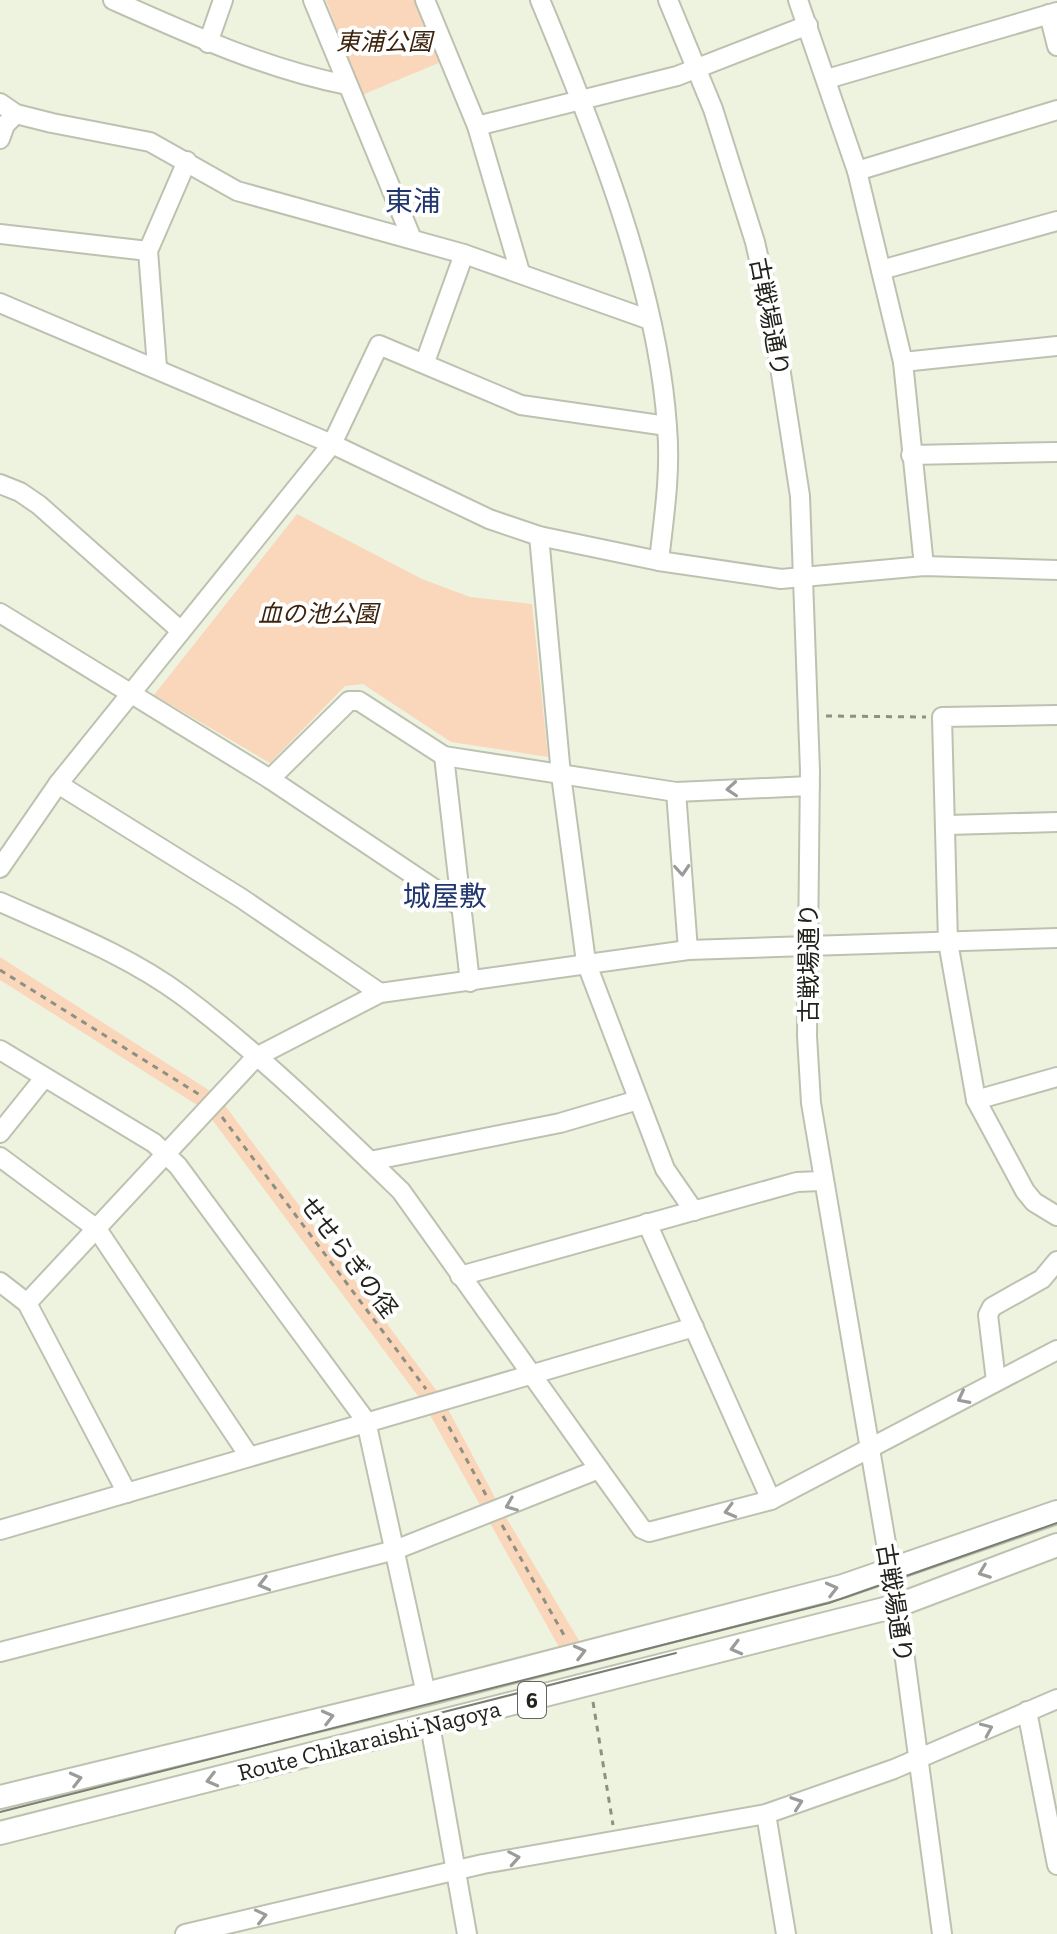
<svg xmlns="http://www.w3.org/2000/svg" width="1057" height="1934" viewBox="0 0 1057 1934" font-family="'Zilla Slab','Noto Sans JP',serif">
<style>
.green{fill:#fad6ba}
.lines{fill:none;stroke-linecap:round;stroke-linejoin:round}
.minor-casing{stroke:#bdc2b0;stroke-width:22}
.major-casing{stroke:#bdc2b0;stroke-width:26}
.path{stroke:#8d9083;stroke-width:3;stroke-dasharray:6 6;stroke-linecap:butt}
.minor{stroke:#fff;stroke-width:18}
.major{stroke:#fff;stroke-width:22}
.tram{stroke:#7b7e72;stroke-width:2}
.oneway{stroke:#9b9c99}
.labels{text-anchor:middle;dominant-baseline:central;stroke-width:8;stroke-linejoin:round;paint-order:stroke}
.shield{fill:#fff;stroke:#646560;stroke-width:2}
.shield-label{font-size:22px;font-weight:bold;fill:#21231c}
.park-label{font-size:24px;font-style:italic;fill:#3d230d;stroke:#fff}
.street-label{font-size:24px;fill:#21231c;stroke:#fff}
.quarter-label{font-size:28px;fill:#23376f;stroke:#fff}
</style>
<rect width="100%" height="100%" fill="#eef3e0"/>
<g class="green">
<polygon points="326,0 416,0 441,62 362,95"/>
<polygon points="297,514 422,579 470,597 532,604 548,757 451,742 363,684 345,686 270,763 154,695"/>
<polygon points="0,957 218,1096 442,1398 501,1509 581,1644 560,1649 424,1404 205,1110 0,980"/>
</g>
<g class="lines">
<defs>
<g id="minor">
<path d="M113 0C189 34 266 69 347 85"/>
<polyline points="313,0 412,239"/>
<polyline points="425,0 477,126 520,272"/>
<path d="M540 0C594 129 658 287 667 427 671 472 664 516 659 561"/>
<polyline points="668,0 713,109 755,242 773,322 800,496 810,771 807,1036 811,1103 902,1637 942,1934"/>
<polyline points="798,0 857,171 903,362 924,566"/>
<polyline points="1049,14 1057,46"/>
<polyline points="208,43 223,0"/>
<polyline points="827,79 1057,12"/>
<polyline points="0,103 16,114 52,123 150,142 237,191 464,254 650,320"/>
<polyline points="477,126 677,76 808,25"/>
<polyline points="0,139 5,125 16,114"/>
<polyline points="857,171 1057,110"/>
<polyline points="0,234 148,251"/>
<polyline points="881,270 1057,221"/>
<polyline points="0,303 332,444 489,519 539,536 659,561 781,579 924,566 1057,570"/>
<polyline points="425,362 464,254"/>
<polyline points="903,362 1057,346"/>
<polyline points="157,367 148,251 187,161"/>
<polyline points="911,455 1057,452"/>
<polyline points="0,484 20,492 39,505 181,631"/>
<polyline points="539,536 561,775 586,962 665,1169 694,1211"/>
<polyline points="0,613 270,779 460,906"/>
<polyline points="1057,715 942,717 948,942 976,1100 1025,1191 1034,1202 1057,1216"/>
<polyline points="444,756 470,982"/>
<polyline points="270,779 349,701 359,701 444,756 676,792 810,786"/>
<polyline points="58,784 241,898 380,993"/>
<polyline points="676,792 688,950"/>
<polyline points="948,825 1057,822"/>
<polyline points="0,868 58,784 332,444 379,345 521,405 667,426"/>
<path d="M0 902C62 930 128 955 183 996 259 1053 333 1125 401 1191L599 1469"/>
<polyline points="0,1050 154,1143 178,1166 366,1421 426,1694"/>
<polyline points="976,1100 1057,1077"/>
<polyline points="0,1133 44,1078"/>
<polyline points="0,1157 97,1229 249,1456"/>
<polyline points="370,1161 560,1123 638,1100"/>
<polyline points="647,1223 771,1500"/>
<polyline points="460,1276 797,1182 821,1181"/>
<polyline points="0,1282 27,1303 127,1493"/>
<polyline points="27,1303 256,1057 380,993 688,950 1057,938"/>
<polyline points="996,1381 988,1315 992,1307 1042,1279 1057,1261"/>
<polyline points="0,1530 694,1327"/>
<polyline points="0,1652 395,1550 599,1469 642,1529 649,1532 771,1500 1057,1350"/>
<polyline points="1027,1711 1057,1865"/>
<polyline points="430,1725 467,1934"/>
<polyline points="766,1814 786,1934"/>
<polyline points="185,1934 483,1864 766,1814 894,1769 1057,1699"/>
</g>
<g id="major">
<polyline points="0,1797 426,1694 843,1586 1057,1512"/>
<polyline points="0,1833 896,1606 1057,1545"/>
</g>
</defs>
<use href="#minor" class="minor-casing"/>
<use href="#major" class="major-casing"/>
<g class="path">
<polyline points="826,716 926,717"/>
<polyline points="0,970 200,1095"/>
<polyline points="222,1117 426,1389"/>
<polyline points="443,1416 487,1497"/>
<polyline points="502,1525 565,1637"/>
<polyline points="593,1702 613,1825"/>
</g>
<use href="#minor" class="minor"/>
<use href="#major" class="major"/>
<g class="tram">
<polyline points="408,1721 676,1653"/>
<polyline points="0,1812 829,1603 1057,1523"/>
</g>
</g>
<defs><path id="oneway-chevron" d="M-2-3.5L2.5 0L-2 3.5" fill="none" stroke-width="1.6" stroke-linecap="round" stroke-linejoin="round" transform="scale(2)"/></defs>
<g class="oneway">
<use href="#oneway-chevron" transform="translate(732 789) rotate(176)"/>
<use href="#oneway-chevron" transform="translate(682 870) rotate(86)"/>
<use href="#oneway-chevron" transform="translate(963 1398) rotate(153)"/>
<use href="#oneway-chevron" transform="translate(511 1505) rotate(158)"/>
<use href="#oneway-chevron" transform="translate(730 1511) rotate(165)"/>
<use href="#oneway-chevron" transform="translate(984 1572) rotate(159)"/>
<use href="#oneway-chevron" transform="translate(264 1584) rotate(166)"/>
<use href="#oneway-chevron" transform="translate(832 1589) rotate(-14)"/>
<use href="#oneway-chevron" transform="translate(736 1648) rotate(165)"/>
<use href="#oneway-chevron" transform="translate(580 1652) rotate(-14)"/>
<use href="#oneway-chevron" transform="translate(328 1717) rotate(-14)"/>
<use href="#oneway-chevron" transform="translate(987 1729) rotate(-24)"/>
<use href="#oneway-chevron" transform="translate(76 1779) rotate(-14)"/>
<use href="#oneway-chevron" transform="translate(212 1780) rotate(166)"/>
<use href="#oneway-chevron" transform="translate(797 1803) rotate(-19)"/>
<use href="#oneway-chevron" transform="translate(514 1858) rotate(-10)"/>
<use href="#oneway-chevron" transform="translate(261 1916) rotate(-13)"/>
</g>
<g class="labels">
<rect class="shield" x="518" y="1682" width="28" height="36" rx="6"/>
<g class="shield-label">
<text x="532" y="1700">6</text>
</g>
<g class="park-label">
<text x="384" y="41">東浦公園</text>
<text x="318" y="613">血の池公園</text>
</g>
<g class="street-label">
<text transform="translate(770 317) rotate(79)">古戦場通り</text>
<text transform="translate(808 963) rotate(-90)">古戦場通り</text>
<text transform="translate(349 1257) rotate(53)">せせらぎの径</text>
<text transform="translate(895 1603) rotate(81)">古戦場通り</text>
<text transform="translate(369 1740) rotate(-14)">Route Chikaraishi-Nagoya</text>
</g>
<g class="quarter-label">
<text x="413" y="201">東浦</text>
<text x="445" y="896">城屋敷</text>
</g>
</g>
</svg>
